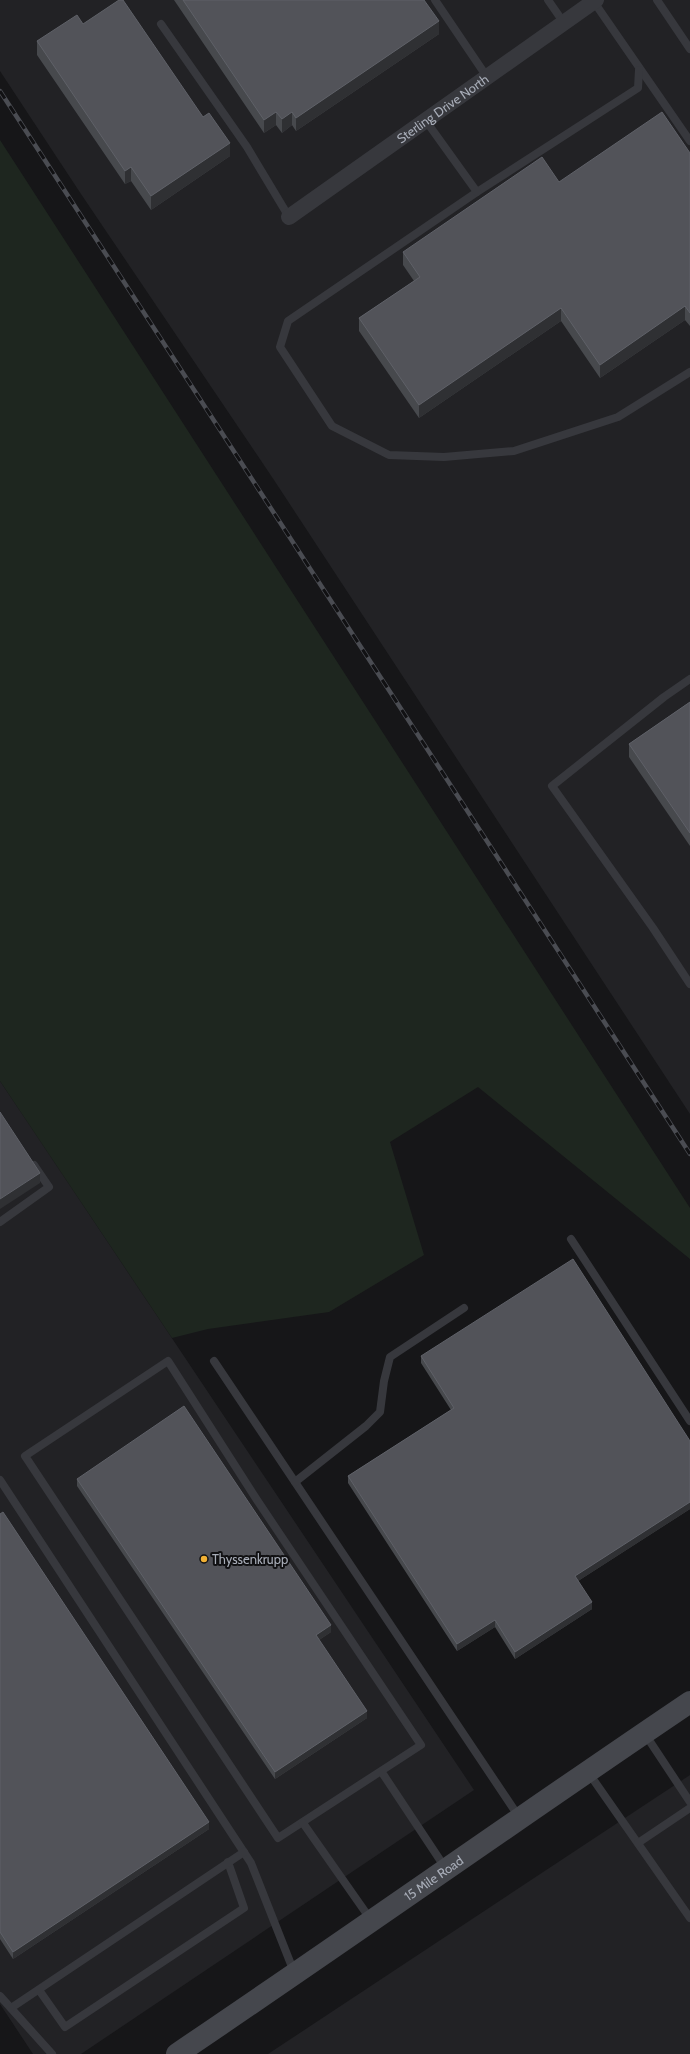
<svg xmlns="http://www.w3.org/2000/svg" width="690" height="2054" viewBox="0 0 690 2054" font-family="Cabin,sans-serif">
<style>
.built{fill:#222225}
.green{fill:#1e261f}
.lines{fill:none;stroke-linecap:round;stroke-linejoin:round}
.service{stroke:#37383d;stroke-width:8}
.minor{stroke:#37383d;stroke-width:16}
.secondary{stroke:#45474d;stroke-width:22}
.rail-casing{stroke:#4a4c52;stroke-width:4.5}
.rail{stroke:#111113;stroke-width:3;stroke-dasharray:9;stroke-linecap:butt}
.wall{fill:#47494d}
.shaded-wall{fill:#2f3033}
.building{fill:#525359;stroke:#5f6168}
.poi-dot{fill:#f2b134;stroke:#111113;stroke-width:1.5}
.labels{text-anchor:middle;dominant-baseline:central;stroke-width:4;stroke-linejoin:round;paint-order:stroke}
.street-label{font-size:13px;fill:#a8adb8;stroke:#111113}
.poi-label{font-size:13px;fill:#a8adb8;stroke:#111113;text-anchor:start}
</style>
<rect width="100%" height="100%" fill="#161618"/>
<g class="built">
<polygon points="0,0 690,0 690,1114 274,480 81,194 0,71"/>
<polygon points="0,1081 474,1790 81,2054 33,2054 0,2004"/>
<polygon points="690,1775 690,2054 268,2054"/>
</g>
<polygon class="green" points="0,140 690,1208 690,1259 478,1087 390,1142 424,1255 329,1312 208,1329 172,1338 0,1081"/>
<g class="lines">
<g class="service">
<polyline points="435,0 487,77"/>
<polyline points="548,0 564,23"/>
<polyline points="657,0 690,49"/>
<polyline points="594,2 690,141"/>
<polyline points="161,24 247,147 289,217"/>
<polyline points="639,70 638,88 477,192 288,321 280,347 332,426 389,455 444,457 514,451 618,417 690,372"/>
<polyline points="426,121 477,192"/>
<polyline points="690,679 664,697 552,786 653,928 690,984"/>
<polyline points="0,1222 49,1187 34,1165"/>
<polyline points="571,1239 690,1421"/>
<polyline points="214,1361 519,1817"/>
<polyline points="0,1480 251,1863 294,1972"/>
<polyline points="295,1482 366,1426 380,1412 384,1381 390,1357 464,1308"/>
<polyline points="645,1734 690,1802"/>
<polyline points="381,1771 278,1838 25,1456 168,1361 257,1500 421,1745 381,1771 446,1869"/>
<polyline points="588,1772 690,1918"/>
<polyline points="303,1823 371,1920"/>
<polyline points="638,1843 690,1808"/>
<polyline points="39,1990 65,2027 244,1908 228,1862"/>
<polyline points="0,1996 52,2054"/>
<polyline points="11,2008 244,1852"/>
</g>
<path class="minor" id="s1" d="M289 217 596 0"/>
<path class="secondary" id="s2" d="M177 2054C349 1938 518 1818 690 1702"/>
<defs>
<polyline id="rail" points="0,91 690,1154"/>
</defs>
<use href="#rail" class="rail-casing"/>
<use href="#rail" class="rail"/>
</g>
<g class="wall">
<polygon points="174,0 424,0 439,34 296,131 292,125 282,133 276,125 264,133"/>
<polygon points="37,41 203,117 230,156 151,210 131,181 125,184 37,55"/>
<polygon points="690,153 690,326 685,320 600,378 561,321 419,418 359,331 359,318 414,281 403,265 403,252 559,182"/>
<polygon points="690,702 690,846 629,757 629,744"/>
<polygon points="421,1356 690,1441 690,1509 578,1581 592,1609 515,1659 495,1627 457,1651 348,1483 348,1476 451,1410 421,1363"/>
<polygon points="77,1479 331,1632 319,1640 367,1718 275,1779 77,1486"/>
<polygon points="0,1514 209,1829 13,1959 0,1939"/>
</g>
<g class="shaded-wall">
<polygon points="439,21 439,34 296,131 296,118"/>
<polygon points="276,112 276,125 264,133 264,120"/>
<polygon points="292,112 292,125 282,133 282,119"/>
<polygon points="230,143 230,156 151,210 151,196"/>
<polygon points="131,167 131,181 125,184 125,171"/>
<polygon points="685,306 685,320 600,378 600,365"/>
<polygon points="561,308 561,321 419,418 419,405"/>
<polygon points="40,1173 40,1183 0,1209 0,1199"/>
<polygon points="690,1502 690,1509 575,1583 575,1576"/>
<polygon points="592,1602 592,1609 515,1659 515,1652"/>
<polygon points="495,1620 495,1627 457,1651 457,1644"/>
<polygon points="331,1625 331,1632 316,1642 316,1635"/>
<polygon points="367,1711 367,1718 275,1779 275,1772"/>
<polygon points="209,1822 209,1829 13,1959 13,1952"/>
</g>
<g class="building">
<polygon points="119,0 123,0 203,117 209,113 230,143 151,196 131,167 125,171 37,41 77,15 83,24"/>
<polygon points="183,0 424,0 439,21 296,118 292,112 282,119 276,112 264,120"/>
<polygon points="662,112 690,153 690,313 685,306 600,365 561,308 419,405 359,318 420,277 403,252 542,157 559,182"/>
<polygon points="690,702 690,833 629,744"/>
<polygon points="0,1112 40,1173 0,1199"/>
<polygon points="573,1259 690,1441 690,1502 575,1576 592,1602 515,1652 495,1620 457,1644 348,1476 454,1408 421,1356"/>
<polygon points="184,1406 331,1625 316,1635 367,1711 275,1772 77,1479"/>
<polygon points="3,1512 209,1822 13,1952 0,1932 0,1514"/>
</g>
<circle class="poi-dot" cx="204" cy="1559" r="4"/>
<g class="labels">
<g class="street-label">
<text stroke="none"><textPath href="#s1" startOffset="188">Sterling Drive North</textPath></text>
<text stroke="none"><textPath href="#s2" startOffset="311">15 Mile Road</textPath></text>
</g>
<g class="poi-label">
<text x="212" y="1559">Thyssenkrupp</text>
</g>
</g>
</svg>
